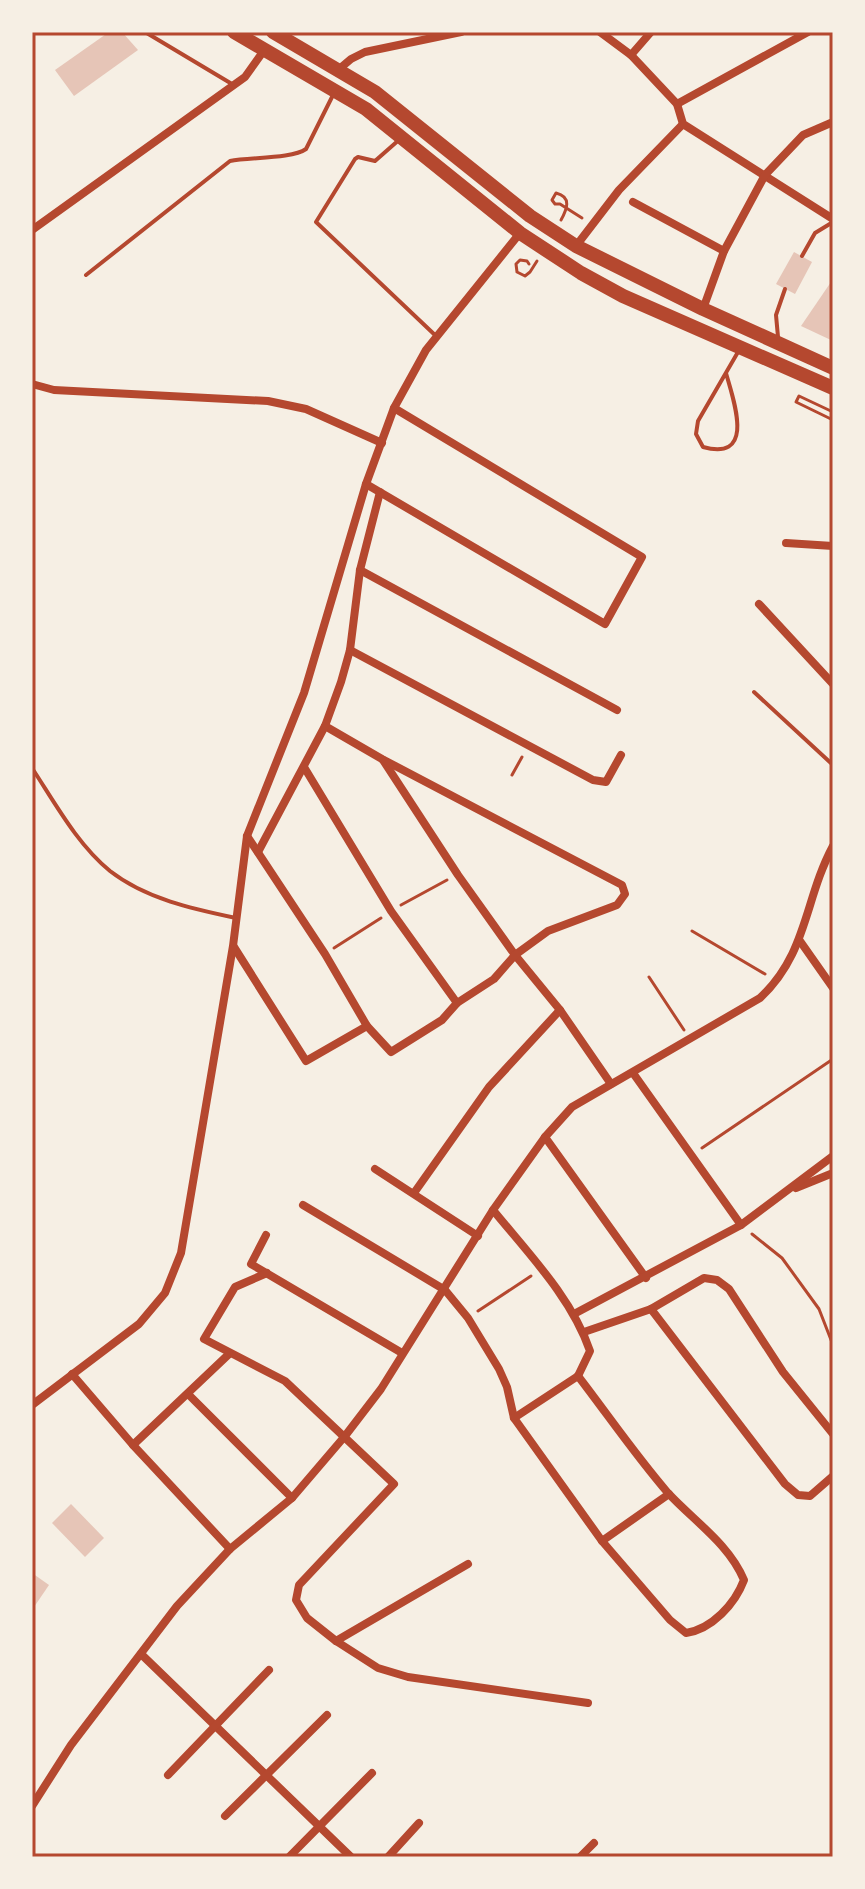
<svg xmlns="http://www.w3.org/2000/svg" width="865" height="1889" viewBox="0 0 865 1889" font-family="Karla,sans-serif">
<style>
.building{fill:#e6c5b7}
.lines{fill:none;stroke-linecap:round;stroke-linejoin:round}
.path{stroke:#b5482f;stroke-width:3}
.service{stroke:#b5482f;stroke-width:4}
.minor{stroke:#b5482f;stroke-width:8}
.trunk{stroke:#b5482f;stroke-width:14}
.neatline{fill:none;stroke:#b5482f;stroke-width:3}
</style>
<rect width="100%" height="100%" fill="#f6efe4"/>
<g class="building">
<polygon points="109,32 122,32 138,50 74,96 55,70"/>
<polygon points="794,252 812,262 795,294 776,284"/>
<polygon points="833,279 833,341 801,326"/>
<polygon points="71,1504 104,1538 85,1557 52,1523"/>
<polygon points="32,1573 49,1585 32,1610"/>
</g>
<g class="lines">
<g class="path">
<path d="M561 220C567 209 572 197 556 193L552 200 555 204H560L582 218"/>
<polyline points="529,264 527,261 520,260 516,264 517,272 525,276 530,272 537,261"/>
<polyline points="833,412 799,396 796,402 833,420"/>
<polyline points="512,775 522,757"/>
<polyline points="401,905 447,880"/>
<polyline points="692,931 765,974"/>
<polyline points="334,948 381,918"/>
<polyline points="649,977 684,1030"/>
<polyline points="702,1148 833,1059"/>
<polyline points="752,1234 782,1258 819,1309 833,1345"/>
<polyline points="478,1311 531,1276"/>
</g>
<g class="service">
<polyline points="145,32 232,84"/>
<polyline points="400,139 375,161 358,157 355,159 316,222 436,336"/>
<polyline points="802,256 815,233 833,222"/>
<path d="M86 275 230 161C250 157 292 159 306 149L334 93"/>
<polyline points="778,337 776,315 785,289"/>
<path d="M726 373C733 399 757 462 703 447L696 434 698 421 738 352"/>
<polyline points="754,692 833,765"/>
<path d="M32 768C55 803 77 844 110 871 146 899 193 909 236 918"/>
</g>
<g class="minor">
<polyline points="600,32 631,55 677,104 683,124 833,219"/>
<polyline points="631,55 651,32"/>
<polyline points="338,70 351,59 365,52 461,32"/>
<polyline points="677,104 808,32"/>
<polyline points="633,202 724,251"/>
<polyline points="32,230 245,77 265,49"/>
<polyline points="576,246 619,190 683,124"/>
<polyline points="703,309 724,251 765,175 803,135 833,122"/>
<polyline points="32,384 54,390 268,401 306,409 382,443"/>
<polyline points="366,484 605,624 642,557 394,408"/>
<polyline points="786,543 833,546"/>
<polyline points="360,570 617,710"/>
<polyline points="759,604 833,684"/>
<polyline points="350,650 593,780 606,782 621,755"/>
<polyline points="383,760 458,875 515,955 560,1010 611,1084"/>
<polyline points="304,767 391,911 457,1003"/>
<polyline points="247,836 325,954 367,1026 391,1052 442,1020 457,1003 494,979 515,955 548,931 617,905 625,894 622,885 382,759 325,726"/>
<polyline points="258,852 325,726 341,682 350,650 360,570 380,492"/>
<polyline points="800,941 833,988"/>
<polyline points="234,947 306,1061 367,1026"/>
<polyline points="633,1073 741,1225"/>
<polyline points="545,1137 646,1278"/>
<polyline points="375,1169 478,1236"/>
<polyline points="796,1188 833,1173"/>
<polyline points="414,1193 489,1087 560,1010"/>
<path d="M303 1205 445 1290 468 1318 499 1369 507 1387 514 1418 602 1541 670 1620 686 1633C712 1629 735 1604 744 1580 729 1544 694 1521 668 1493 636 1456 608 1415 578 1376"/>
<path d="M493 1210C528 1253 572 1298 590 1351L578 1376"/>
<polyline points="266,1235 251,1264 402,1353"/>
<polyline points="267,1273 235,1287 204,1339 285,1381 394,1484 299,1585 296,1600 307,1618 336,1641 378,1668 408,1677 588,1703"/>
<polyline points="651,1309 785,1484 798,1495 810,1496 833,1476"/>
<polyline points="574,1314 741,1225 833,1156"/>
<polyline points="584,1332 651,1309 704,1278 717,1280 729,1289 783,1372 833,1434"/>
<polyline points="72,1374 133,1445 230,1549"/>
<polyline points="189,1395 292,1498"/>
<polyline points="32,1405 139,1324 165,1293 181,1253 233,946 247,836 304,693 366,484 394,408 426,350 520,233"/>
<polyline points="514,1418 578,1376"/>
<polyline points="133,1445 229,1354"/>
<polyline points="602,1541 669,1494"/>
<polyline points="336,1641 468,1564"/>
<polyline points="141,1654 351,1857"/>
<polyline points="168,1775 269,1670"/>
<path d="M32 1806 71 1745 177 1606 230 1549 292 1498 345 1436 381 1389 493 1210 545 1137 572 1107 760 998C808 953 804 900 833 846"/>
<polyline points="225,1816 327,1715"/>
<polyline points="289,1857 372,1773"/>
<polyline points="388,1857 419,1823"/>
<polyline points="580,1857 594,1843"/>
</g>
<g class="trunk">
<polyline points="234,32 366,109 520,233 581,273 623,296 833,388"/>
<polyline points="273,32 375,92 530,216 576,246 703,309 833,368"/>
</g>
</g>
<rect width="865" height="1889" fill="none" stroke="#f6efe4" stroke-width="68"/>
<rect x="34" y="34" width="797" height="1821" class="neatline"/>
</svg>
